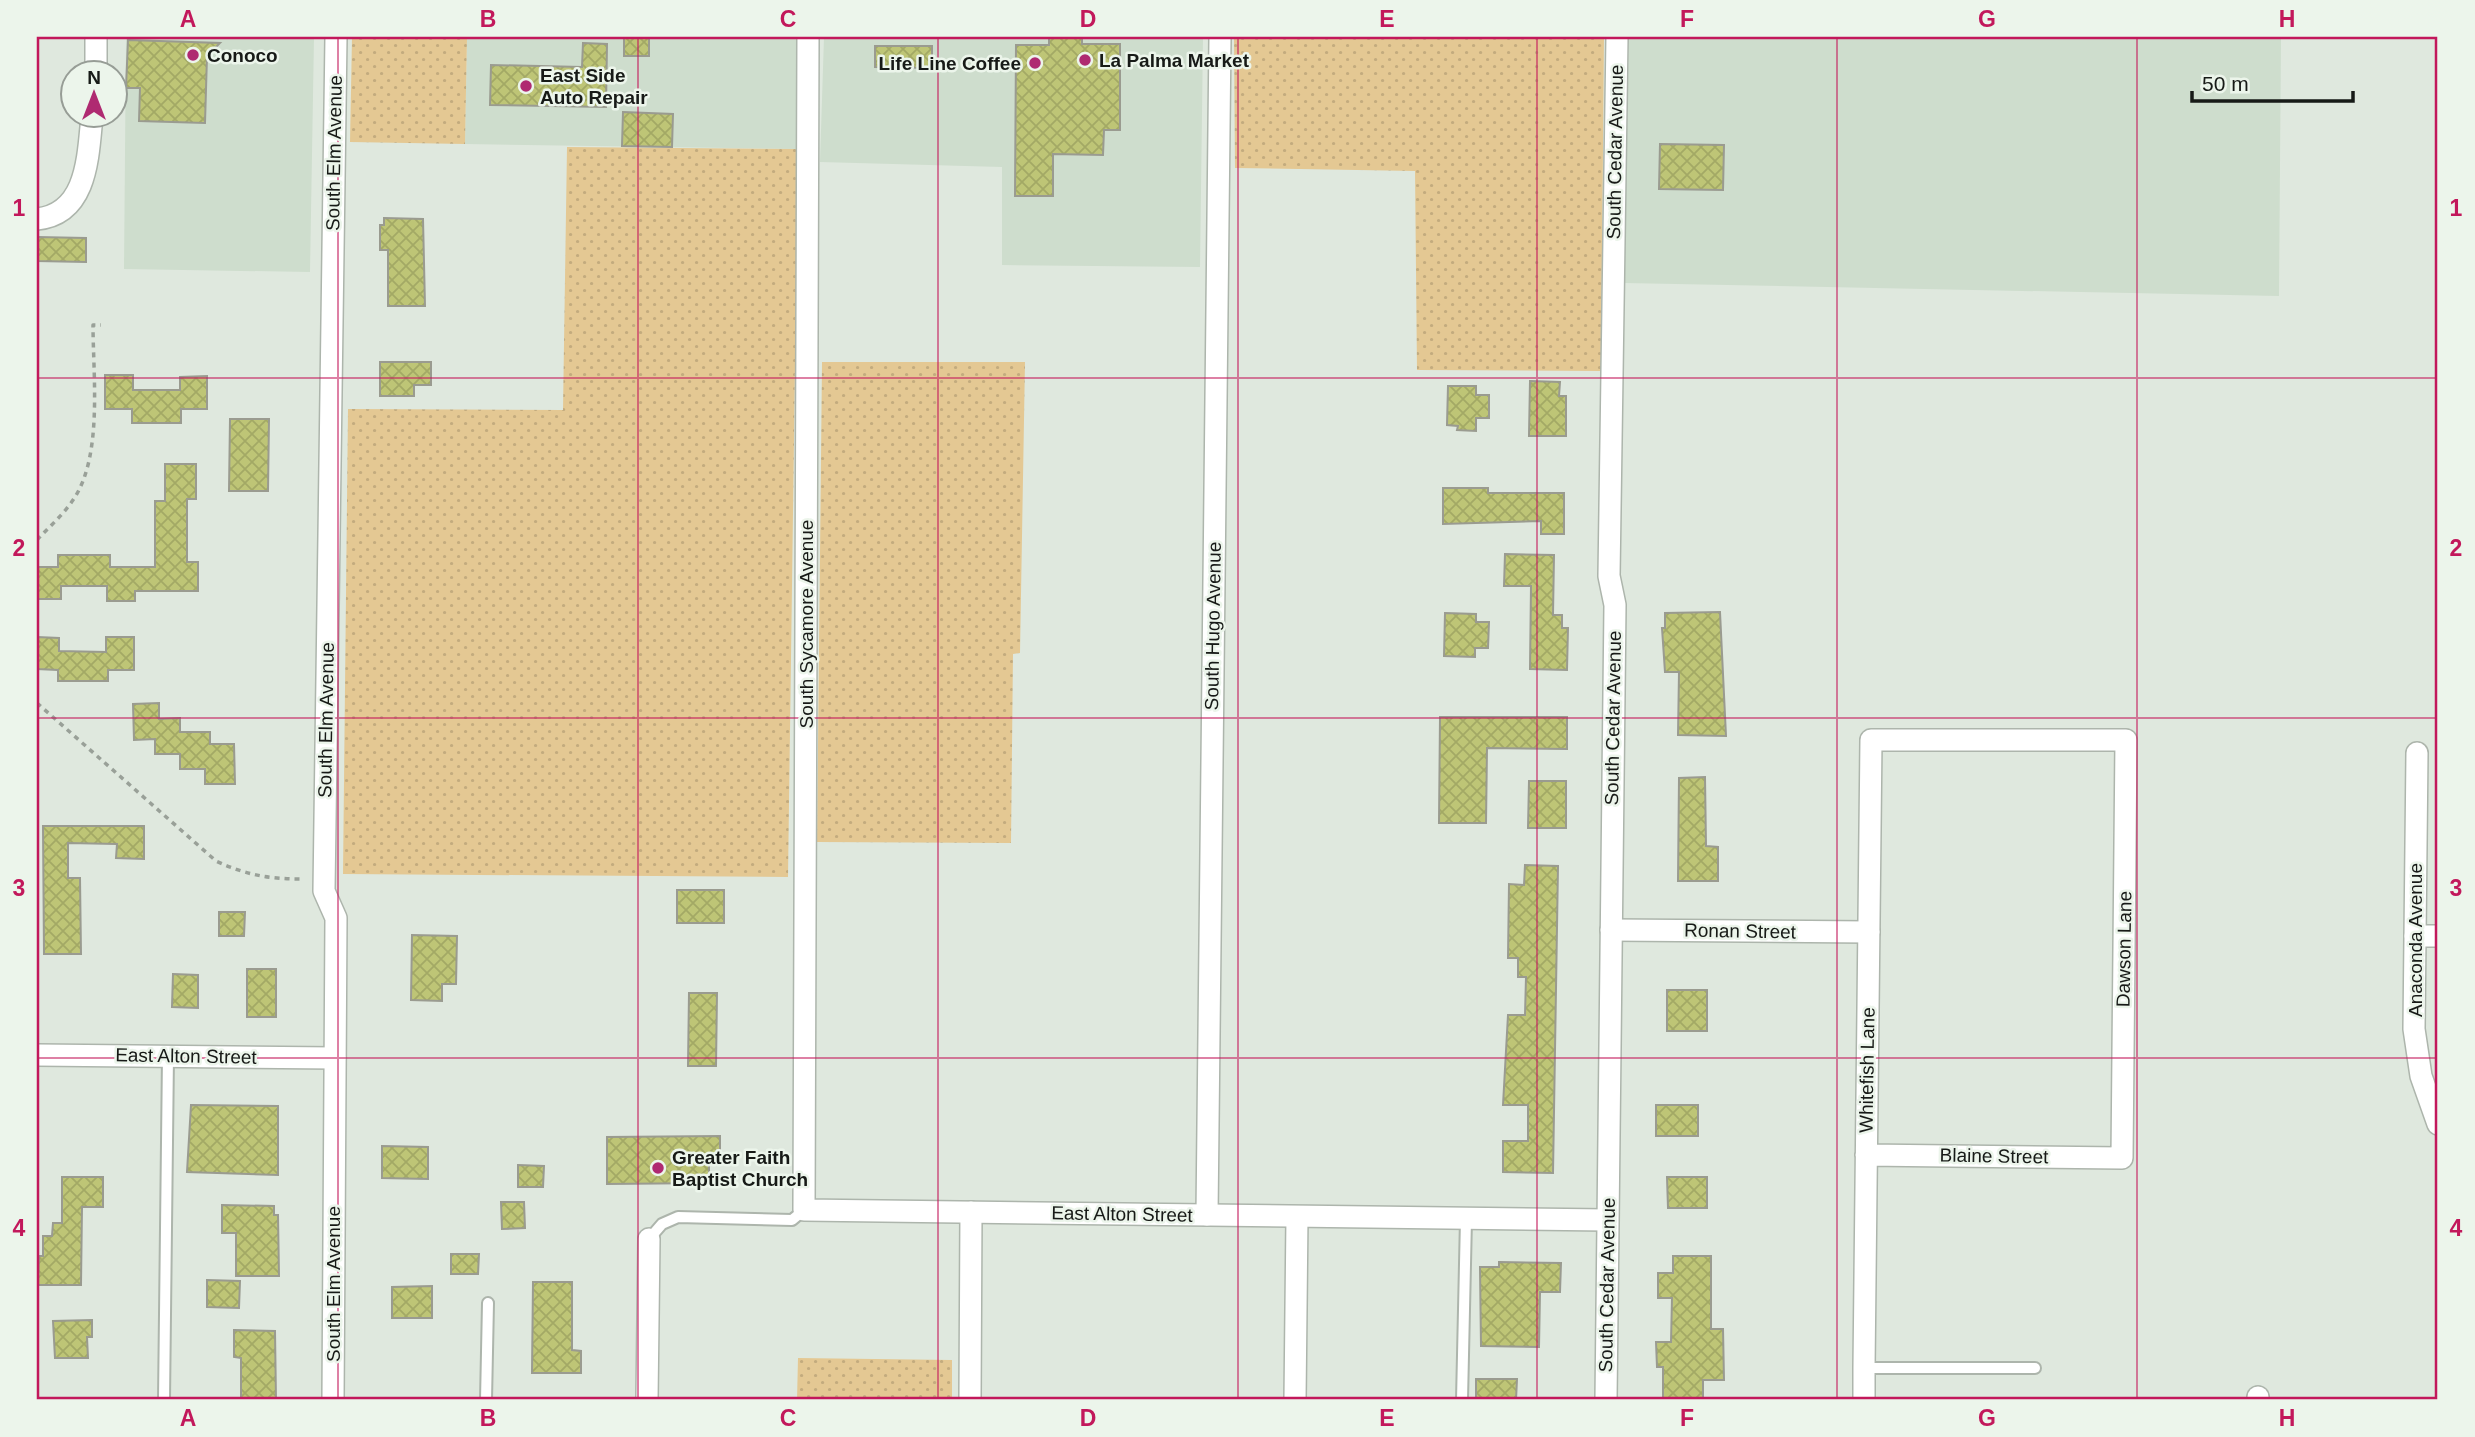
<svg xmlns="http://www.w3.org/2000/svg" width="2475" height="1437" viewBox="0 0 2475 1437" font-family="Helvetica,sans-serif">
<style>
.built{fill:#ceddcd}
.grass{fill:url(#grass-dots)}
.building{fill:url(#building-cross-hatch);stroke:#9a9b90;stroke-width:2}
.lines{fill:none;stroke-linecap:round;stroke-linejoin:round}
.lane-casing{stroke:#adb5ac;stroke-width:14}
.street-casing{stroke:#adb5ac;stroke-width:24}
.path{stroke:#99a098;stroke-width:3.5;stroke-dasharray:5 5;stroke-linecap:butt}
.lane{stroke:#fff;stroke-width:10}
.street{stroke:#fff;stroke-width:21}
.grid{fill:none;stroke:#c2185b;stroke-width:2;stroke-opacity:0.55}
.poi-dot{fill:#af2a71;stroke:#ecf5eb;stroke-width:2.5}
.labels{text-anchor:middle;dominant-baseline:central;stroke-width:5;stroke-linejoin:round;paint-order:stroke}
.poi-label{font-size:19px;font-weight:bold;fill:#171a17;stroke:#ecf5eb;text-anchor:start}
.street-label{font-size:19px;fill:#171a17;stroke:#ecf5eb}
.neatline{fill:none;stroke:#c2185b;stroke-width:2.5}
.grid-label{font-size:23px;text-anchor:middle;font-weight:bold;fill:#c2185b}
</style>
<defs>
<pattern id="grass-dots" width="8" height="8" patternUnits="userSpaceOnUse" patternTransform="scale(1.75)"><rect width="8" height="8" fill="#e4c893"/><path d="M2 2h.1M6 6h.1" fill="none" stroke="#c3ab7e" stroke-width="1.8" stroke-linecap="round"/></pattern>
<pattern id="building-cross-hatch" width="8" height="8" patternUnits="userSpaceOnUse" patternTransform="scale(1.75)"><rect width="8" height="8" fill="#bec576"/><path d="M0 0l8 8M0 8l8-8" fill="none" stroke="#a3a965"/></pattern>
</defs>
<rect width="100%" height="100%" fill="#dfe8de"/>
<g class="built">
<polygon points="126,37 314,37 310,272 124,269"/>
<polygon points="467,37 801,37 798,149 465,144"/>
<polygon points="824,37 1203,37 1200,267 1002,265 1002,167 820,162"/>
<polygon points="1629,37 2281,37 2279,296 1624,283"/>
</g>
<g class="grass">
<polygon points="352,37 467,37 465,144 350,142"/>
<polygon points="1234,37 1604,37 1601,371 1417,370 1415,171 1235,168"/>
<polygon points="567,147 798,149 788,877 343,874 348,409 563,410"/>
<polygon points="822,362 1025,362 1020,653 1013,654 1011,843 817,842"/>
<polygon points="798,1358 952,1360 952,1400 797,1400"/>
</g>
<g class="building">
<rect x="624" y="37" width="25" height="19"/>
<polygon points="1049,38 1082,38 1082,44 1120,44 1120,130 1104,130 1103,155 1053,154 1053,196 1015,196 1016,45 1049,45"/>
<polygon points="128,40 220,43 207,56 205,123 139,121 140,88 126,88"/>
<polygon points="583,43 607,44 606,107 490,105 491,65 582,67"/>
<polygon points="875,46 932,46 932,68 875,67"/>
<polygon points="623,112 673,114 672,147 622,146"/>
<polygon points="1660,144 1724,145 1723,190 1659,189"/>
<polygon points="384,218 423,219 425,306 388,306 388,250 380,250 380,225 384,225"/>
<polygon points="37,237 86,238 86,262 37,261"/>
<polygon points="380,362 431,362 431,385 414,385 414,396 380,396"/>
<polygon points="105,375 133,375 133,390 180,390 180,377 207,376 207,409 181,409 181,423 132,423 132,409 105,409"/>
<polygon points="1530,381 1560,382 1559,396 1566,396 1566,436 1529,436"/>
<polygon points="1448,386 1476,386 1476,395 1489,395 1489,418 1476,418 1476,431 1457,430 1458,426 1447,425"/>
<polygon points="230,419 269,419 268,491 229,491"/>
<polygon points="165,464 196,464 196,499 187,499 187,562 198,562 198,591 135,591 135,601 107,601 107,586 61,586 61,599 37,599 37,567 58,567 58,555 110,555 110,567 155,567 155,501 165,501"/>
<polygon points="1443,488 1488,488 1488,493 1564,493 1564,534 1541,534 1541,521 1443,524"/>
<polygon points="1505,554 1554,555 1553,615 1562,615 1562,628 1568,628 1567,670 1530,669 1531,586 1504,586"/>
<polygon points="1720,612 1726,736 1678,735 1679,672 1665,672 1662,628 1665,628 1665,613"/>
<polygon points="1445,613 1476,614 1476,622 1489,622 1488,648 1475,648 1475,657 1444,656"/>
<polygon points="37,637 59,638 59,651 106,652 106,637 134,637 134,670 108,670 108,681 58,681 58,670 37,669"/>
<polygon points="159,703 159,719 180,718 180,732 210,732 210,744 234,744 235,784 205,784 205,769 180,769 180,754 155,754 155,739 134,740 133,704"/>
<polygon points="1440,717 1567,717 1567,749 1487,748 1486,823 1439,823"/>
<polygon points="1705,777 1706,846 1718,847 1718,881 1678,881 1679,778"/>
<polygon points="1529,781 1566,781 1566,828 1528,828"/>
<polygon points="43,826 144,826 144,859 116,858 117,844 68,843 68,878 80,878 81,954 44,954"/>
<polygon points="1525,865 1558,866 1553,1173 1503,1172 1503,1141 1528,1141 1528,1105 1503,1105 1508,1015 1525,1015 1526,977 1518,977 1518,958 1508,958 1509,884 1524,885"/>
<rect x="677" y="890" width="47" height="33"/>
<polygon points="219,912 245,912 244,936 219,936"/>
<polygon points="412,935 457,936 456,984 442,984 442,1001 411,1000"/>
<rect x="247" y="969" width="29" height="48"/>
<polygon points="173,974 198,975 198,1008 172,1007"/>
<rect x="1667" y="990" width="40" height="41"/>
<polygon points="689,993 717,993 716,1066 688,1066"/>
<polygon points="191,1105 278,1106 278,1175 187,1172"/>
<rect x="1656" y="1105" width="42" height="31"/>
<polygon points="720,1136 720,1154 709,1154 709,1183 607,1184 607,1137"/>
<polygon points="382,1146 428,1147 428,1179 382,1178"/>
<polygon points="518,1165 544,1166 543,1187 518,1187"/>
<polygon points="62,1177 103,1177 103,1207 82,1207 81,1285 38,1285 39,1256 43,1256 43,1236 52,1236 53,1223 62,1223"/>
<polygon points="1667,1177 1707,1177 1707,1208 1668,1208"/>
<polygon points="501,1202 524,1202 525,1228 502,1229"/>
<polygon points="222,1205 274,1206 274,1215 278,1215 279,1276 236,1276 236,1233 222,1233"/>
<polygon points="451,1254 479,1254 478,1274 451,1274"/>
<polygon points="1673,1256 1711,1256 1711,1329 1723,1329 1724,1380 1703,1380 1703,1400 1663,1400 1663,1367 1657,1367 1656,1342 1671,1342 1672,1298 1658,1298 1658,1273 1673,1273"/>
<polygon points="1499,1262 1561,1263 1560,1292 1540,1292 1539,1347 1481,1346 1480,1267 1499,1267"/>
<polygon points="207,1280 240,1281 239,1308 207,1307"/>
<polygon points="533,1282 572,1282 572,1350 581,1351 581,1373 532,1373"/>
<polygon points="432,1286 432,1318 392,1318 392,1287"/>
<polygon points="92,1320 92,1337 87,1337 88,1358 55,1358 53,1321"/>
<polygon points="234,1330 275,1331 276,1400 241,1400 241,1358 234,1357"/>
<polygon points="1476,1379 1517,1379 1516,1400 1476,1400"/>
</g>
<g class="lines">
<defs>
<g id="lane">
<polyline points="649,1239 662,1224 678,1217 792,1220 804,1210"/>
<polyline points="1864,1368 2035,1368"/>
<polyline points="164,1400 168,1056"/>
<polyline points="486,1400 488,1303"/>
<polyline points="1462,1400 1466,1219"/>
</g>
<g id="street">
<polyline points="808,37 804,1210 1607,1220"/>
<polyline points="96,74 96,37"/>
<path d="M37 219C88 214 88 155 92 116"/>
<polyline points="2417,753 2414,1029 2421,1076 2438,1124"/>
<polyline points="1611,930 1869,932"/>
<polyline points="2415,936 2438,936"/>
<polyline points="37,1055 335,1058"/>
<polyline points="1207,1215 1220,37"/>
<polyline points="2258,1397 2258,1400"/>
<polyline points="333,1400 336,918 324,891 336,37"/>
<polyline points="647,1400 649,1239"/>
<polyline points="970,1400 971,1212"/>
<polyline points="1295,1400 1297,1217"/>
<polyline points="1606,1400 1615,605 1609,576 1617,37"/>
<polyline points="1864,1400 1864,1368 1871,740 2126,740 2122,1158 1866,1155"/>
</g>
</defs>
<use href="#lane" class="lane-casing"/>
<use href="#street" class="street-casing"/>
<g class="path">
<path d="M37 540C49 527 63 515 73 500 103 457 93 376 93 325H101"/>
<path d="M37 703 216 861C246 875 269 879 302 879"/>
</g>
<use href="#lane" class="lane"/>
<use href="#street" class="street"/>
</g>
<path class="grid" d="M338 37V1400M638 37V1400M938 37V1400M1238 37V1400M1537 37V1400M1837 37V1400M2137 37V1400M37 378H2438M37 718H2438M37 1058H2438"/>
<g class="poi-dot">
<circle cx="193" cy="55" r="7"/>
<circle cx="1085" cy="60" r="7"/>
<circle cx="1035" cy="63" r="7"/>
<circle cx="526" cy="86" r="7"/>
<circle cx="658" cy="1168" r="7"/>
</g>
<g class="labels">
<g class="poi-label">
<text x="207" y="55">Conoco</text>
<text x="1099" y="60">La Palma Market</text>
<text x="1021" y="63" text-anchor="end">Life Line Coffee</text>
<text x="540" y="75">East Side<tspan x="540" dy="22">Auto Repair</tspan></text>
<text x="672" y="1157">Greater Faith<tspan x="672" dy="22">Baptist Church</tspan></text>
</g>
<g class="street-label">
<text transform="translate(1615 152) rotate(-89)">South Cedar Avenue</text>
<text transform="translate(334 153) rotate(-89)">South Elm Avenue</text>
<text transform="translate(806 624) rotate(-90)">South Sycamore Avenue</text>
<text transform="translate(1213 626) rotate(-89)">South Hugo Avenue</text>
<text transform="translate(1613 718) rotate(-89)">South Cedar Avenue</text>
<text transform="translate(326 720) rotate(-89)">South Elm Avenue</text>
<text transform="translate(1740 931) rotate(1)">Ronan Street</text>
<text transform="translate(2415 940) rotate(-90)">Anaconda Avenue</text>
<text transform="translate(2124 949) rotate(-89)">Dawson Lane</text>
<text transform="translate(186 1056) rotate(1)">East Alton Street</text>
<text transform="translate(1867 1070) rotate(-89)">Whitefish Lane</text>
<text transform="translate(1994 1156) rotate(1)">Blaine Street</text>
<text transform="translate(1122 1214) rotate(1)">East Alton Street</text>
<text transform="translate(333 1284) rotate(-90)">South Elm Avenue</text>
<text transform="translate(1607 1285) rotate(-89)">South Cedar Avenue</text>
</g>
</g>
<rect width="2475" height="1437" fill="none" stroke="#ecf5eb" stroke-width="77"/>
<g transform="translate(94 94)"><circle r="33" fill="#ecf5eb" stroke="#979d96" stroke-width="2"/>
<path d="M0-5L12 26L0 18L-12 26Z" fill="#af2a71"/>
<text y="-10" font-size="19" font-weight="bold" text-anchor="middle" fill="#171a17">N</text>
</g>
<path d="M2192 91v10h161v-10" fill="none" stroke="#171a17" stroke-width="3.5"/>
<text x="2202" y="91" font-size="21" fill="#171a17" stroke="#ecf5eb" stroke-width="5" paint-order="stroke">50 m</text>
<rect x="38" y="38" width="2398" height="1360" class="neatline"/>
<g class="grid-label">
<text x="188" y="27">A</text>
<text x="488" y="27">B</text>
<text x="788" y="27">C</text>
<text x="1088" y="27">D</text>
<text x="1387" y="27">E</text>
<text x="1687" y="27">F</text>
<text x="1987" y="27">G</text>
<text x="2287" y="27">H</text>
<text x="19" y="216">1</text>
<text x="2456" y="216">1</text>
<text x="19" y="556">2</text>
<text x="2456" y="556">2</text>
<text x="19" y="896">3</text>
<text x="2456" y="896">3</text>
<text x="19" y="1236">4</text>
<text x="2456" y="1236">4</text>
<text x="188" y="1426">A</text>
<text x="488" y="1426">B</text>
<text x="788" y="1426">C</text>
<text x="1088" y="1426">D</text>
<text x="1387" y="1426">E</text>
<text x="1687" y="1426">F</text>
<text x="1987" y="1426">G</text>
<text x="2287" y="1426">H</text>
</g>
</svg>
